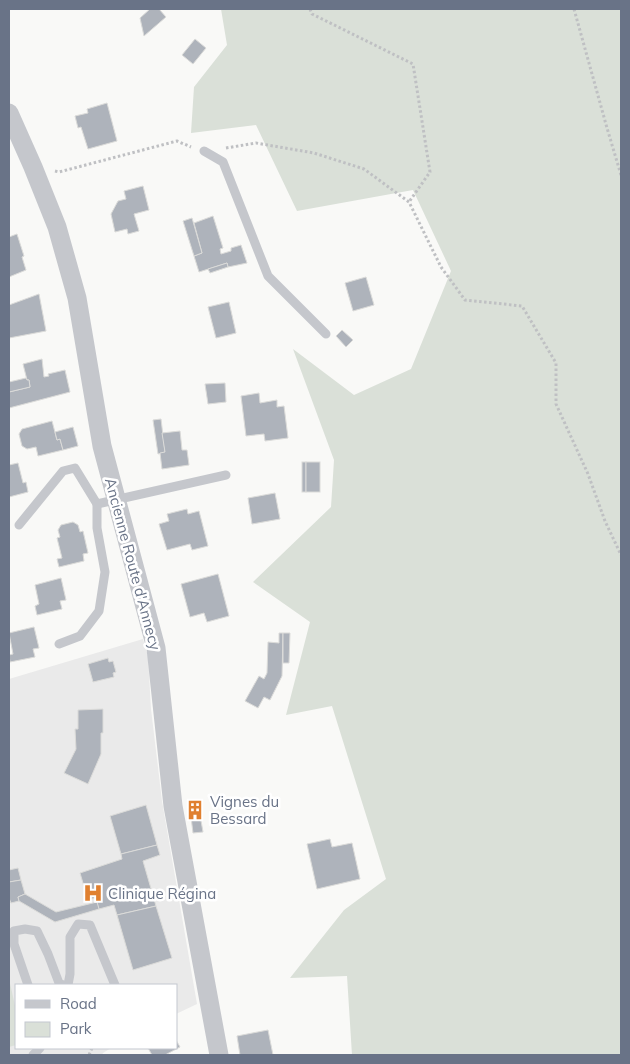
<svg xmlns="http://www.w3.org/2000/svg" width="630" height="1064" viewBox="0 0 630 1064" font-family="Mulish,sans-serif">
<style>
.built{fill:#eaeaea}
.green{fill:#dae0d8}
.building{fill:#aeb3bb;stroke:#dbdbd9}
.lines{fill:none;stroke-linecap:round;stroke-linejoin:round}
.path{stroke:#bfc0c3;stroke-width:3;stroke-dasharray:2.5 2.5;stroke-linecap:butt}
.lane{stroke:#c5c7cc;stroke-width:9}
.street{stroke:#c5c7cc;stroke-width:19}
.labels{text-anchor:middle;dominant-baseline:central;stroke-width:5;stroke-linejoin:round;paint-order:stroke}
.street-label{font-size:15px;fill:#697387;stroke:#fff}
.poi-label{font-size:15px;fill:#697387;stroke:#fff;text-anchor:start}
</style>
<rect width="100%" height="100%" fill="#f9f9f7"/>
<polygon class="built" points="143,639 148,656 151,709 162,801 197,1004 176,1014 176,985 16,985 16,1048 111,1048 103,1053 102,1055 9,1055 9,679"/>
<g class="green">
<polygon points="221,9 621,9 621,1055 352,1055 347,976 290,978 344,910 386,879 332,706 286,715 310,622 253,582 331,507 334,460 293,349 354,395 411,369 451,271 413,190 297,211 256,125 191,133 194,87 227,45"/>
<polygon points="9,979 16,1010 16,1045 9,1047"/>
</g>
<g class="building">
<polygon points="150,9 159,9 166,17 144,36 140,18"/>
<polygon points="195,39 206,48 193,64 182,55"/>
<polygon points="107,103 117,141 88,149 81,127 78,128 75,116 88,113 87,109"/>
<polygon points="143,186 149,210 134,214 139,231 128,234 127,229 115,232 111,214 118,201 126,199 124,191"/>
<polygon points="213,216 223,248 220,249 221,254 231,251 231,248 241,245 247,263 228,267 227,263 199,272 194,256 202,253 194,223"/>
<polygon points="192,218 202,253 194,256 183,221"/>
<polygon points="17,234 24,256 22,257 26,270 9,277 9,237"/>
<polygon points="227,263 228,267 210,273 208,269"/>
<polygon points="366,277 374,305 353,311 345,283"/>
<polygon points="39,294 46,331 9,338 9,305"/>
<polygon points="229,302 236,333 216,338 208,307"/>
<polygon points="342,330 353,340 346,347 336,336"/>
<polygon points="42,359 44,377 49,376 48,374 65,370 70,392 9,408 9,392 30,387 29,380 27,380 23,364"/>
<polygon points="26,378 27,380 29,380 30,387 9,392 9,382"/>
<polygon points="225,383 226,402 208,404 205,384"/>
<polygon points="259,393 260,403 277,400 277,407 284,406 288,438 265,441 264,434 246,436 241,396"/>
<polygon points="161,419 165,452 158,454 153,420"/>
<polygon points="52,421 57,440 60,439 63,450 38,456 36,447 27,449 22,446 19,434 22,429"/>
<polygon points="73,427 78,446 63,450 60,439 57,440 55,432"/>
<polygon points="180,431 182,450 187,450 189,465 162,469 160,453 165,452 162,433"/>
<rect x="302" y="462" width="4" height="30"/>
<rect x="306" y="462" width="14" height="30"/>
<polygon points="18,463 23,483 26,482 28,492 9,497 9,465"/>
<polygon points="275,493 280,519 252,524 248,498"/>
<polygon points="187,509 188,514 199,511 208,546 192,550 190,544 167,550 159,524 169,521 167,514"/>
<polygon points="73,522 78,525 80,532 83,531 88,553 83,554 84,561 59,567 57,559 62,558 57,538 60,537 58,530 61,525"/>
<polygon points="218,574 229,616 207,622 204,613 190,617 181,584"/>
<polygon points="61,578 66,600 60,601 62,609 37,615 35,606 39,604 35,585"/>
<polygon points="34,627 39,648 33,649 35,657 10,662 9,655 13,654 9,633"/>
<polygon points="279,633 283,633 282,676 270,700 264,697 258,708 245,701 259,676 264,679 267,673 268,642 279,643"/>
<polygon points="283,633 290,633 289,663 283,663"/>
<polygon points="108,658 109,662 113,661 116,672 113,673 114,677 93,682 88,664"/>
<polygon points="103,709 103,733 101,733 101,754 88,784 64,773 76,749 75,729 78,729 78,710"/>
<polygon points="197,804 199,815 192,815 191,805"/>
<polygon points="146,805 157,845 121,854 110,816"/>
<polygon points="200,815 203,832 193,833 191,817"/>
<polygon points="330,839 332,847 352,843 360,879 317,889 307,844"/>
<polygon points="157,845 160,855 143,861 156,906 117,915 114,905 99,909 95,898 88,900 80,873 122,859 121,854"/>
<polygon points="18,868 21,880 9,882 9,870"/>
<polygon points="21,880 25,894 18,897 19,901 11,903 9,898 9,882"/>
<polygon points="25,894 56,912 97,902 99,909 55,922 19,901 18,897"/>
<polygon points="156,906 172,958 133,970 117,915"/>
<polygon points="268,1030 273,1055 240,1055 237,1036"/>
<polygon points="176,1040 180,1047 165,1055 152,1055 148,1048 176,1048"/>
</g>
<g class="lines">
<g class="path">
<polyline points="310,9 312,14 413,64 430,172 409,202"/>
<polyline points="574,9 607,128 621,175"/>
<polyline points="226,148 256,143 314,153 364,169 409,202 441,267 465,300 522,306 556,363 556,404 588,474 605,521 621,555"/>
<polyline points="55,171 59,172 177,141 191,147"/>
<polyline points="89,1055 92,1048"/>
</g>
<g class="lane">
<polyline points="204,151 223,162 268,276 326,334"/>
<polyline points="19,525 63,471 75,468 97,504"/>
<polyline points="59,644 80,636 99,611 105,572 97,528 97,504 226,475"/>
<polyline points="28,985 14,944 14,931 25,929 37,931 48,954 59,983 63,985"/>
<polyline points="68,985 70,974 70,937 78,924 90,925 115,985"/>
<polyline points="33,1055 40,1048"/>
</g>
<polyline class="street" points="9,113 33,167 57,227 77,298 102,446 156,648 173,806 219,1055"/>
</g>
<defs>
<symbol id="building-bare" viewBox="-9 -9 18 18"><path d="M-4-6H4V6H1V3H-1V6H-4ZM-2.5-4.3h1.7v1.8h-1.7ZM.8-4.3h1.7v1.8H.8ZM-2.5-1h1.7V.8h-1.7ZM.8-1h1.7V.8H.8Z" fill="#e08030" stroke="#fff" stroke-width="2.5" paint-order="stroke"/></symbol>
<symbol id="hospital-bare" viewBox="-9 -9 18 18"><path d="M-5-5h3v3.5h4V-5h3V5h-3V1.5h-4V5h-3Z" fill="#e08030" stroke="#fff" stroke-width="2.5" paint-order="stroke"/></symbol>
</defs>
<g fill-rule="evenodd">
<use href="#building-bare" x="181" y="796" width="28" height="28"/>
<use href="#hospital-bare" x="79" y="879" width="28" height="28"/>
</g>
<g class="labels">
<g class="street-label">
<text transform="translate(133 564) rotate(75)">Ancienne Route d'Annecy</text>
</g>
<g class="poi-label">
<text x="210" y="801">Vignes du<tspan x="210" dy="17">Bessard</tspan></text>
<text x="108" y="893">Clinique Régina</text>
</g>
</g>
<rect width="630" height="1064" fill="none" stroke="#697387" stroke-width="20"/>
<rect x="15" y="984" width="162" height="65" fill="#ffffff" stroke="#c3c7cf"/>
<rect x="25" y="1000" width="25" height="8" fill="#c5c7cc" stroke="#c3c7cf"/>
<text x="60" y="1009" font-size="15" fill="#697387">Road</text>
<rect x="25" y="1022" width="25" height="15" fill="#dae0d8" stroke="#c3c7cf"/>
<text x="60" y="1034" font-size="15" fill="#697387">Park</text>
</svg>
